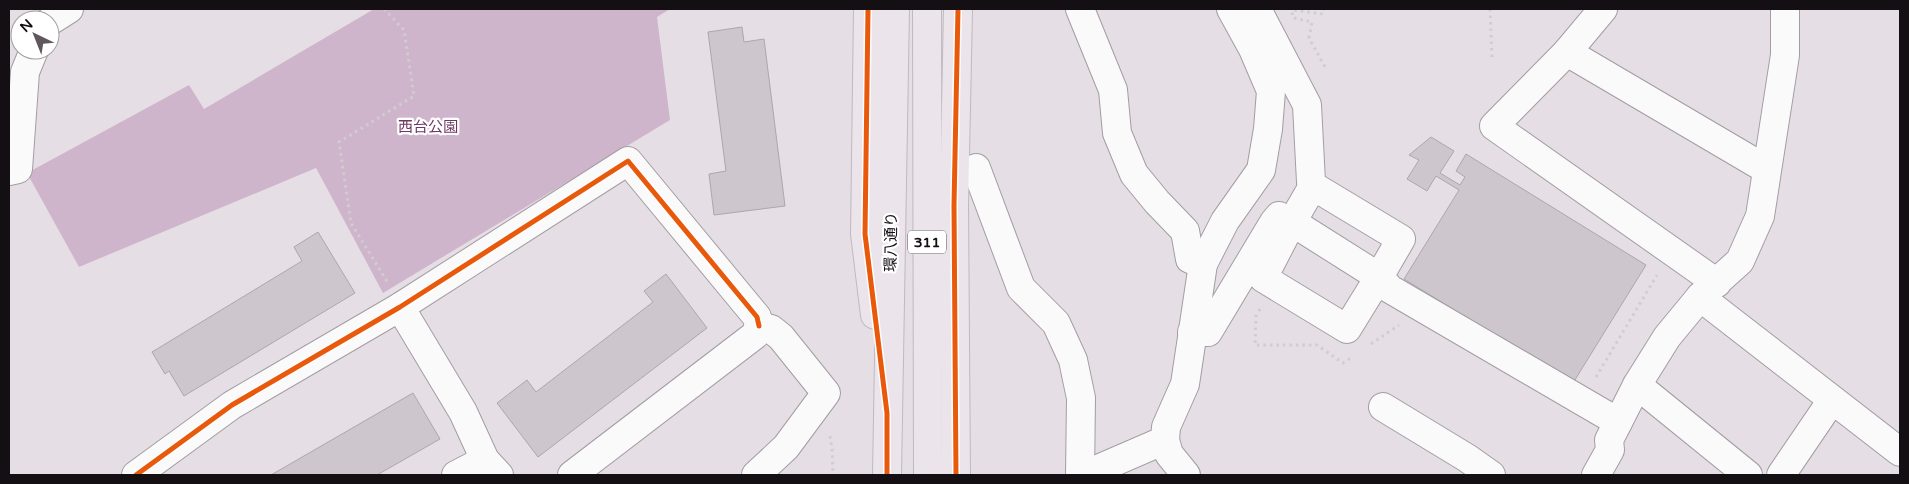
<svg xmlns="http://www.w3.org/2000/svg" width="1909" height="484" viewBox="0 0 1909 484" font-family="'Varela Round','Noto Sans JP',sans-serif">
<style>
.forest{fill:#cfb5cb}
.building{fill:#cdc6cc;stroke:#ada6ac}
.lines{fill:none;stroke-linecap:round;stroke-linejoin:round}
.minor-casing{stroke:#a39da2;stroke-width:30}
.major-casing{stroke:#bebabd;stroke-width:30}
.path{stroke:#d0cdcf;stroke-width:3;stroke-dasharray:2.5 4;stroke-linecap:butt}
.minor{stroke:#fbfafb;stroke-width:28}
.major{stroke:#ebe4ea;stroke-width:28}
.cycleway-casing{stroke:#fff;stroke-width:8}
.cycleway{stroke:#e8590c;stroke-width:5}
.labels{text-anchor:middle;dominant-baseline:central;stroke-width:4.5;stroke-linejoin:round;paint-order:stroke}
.shield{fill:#fff;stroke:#5a575a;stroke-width:1}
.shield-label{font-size:14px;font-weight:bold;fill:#140f13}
.park-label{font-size:15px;fill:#6e3865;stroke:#fff}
.street-label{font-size:15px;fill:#140f13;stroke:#fff}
</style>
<rect width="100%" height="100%" fill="#e6dee5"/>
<polygon class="forest" points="374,9 670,9 657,17 670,120 383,293 316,168 79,267 27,173 189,85 204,109"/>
<g class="building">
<polygon points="742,27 744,42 764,39 785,206 714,215 709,174 726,171 708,32"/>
<polygon points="1431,137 1454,151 1440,173 1460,185 1465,177 1456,171 1466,154 1646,265 1573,383 1404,279 1459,190 1436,176 1427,191 1407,179 1419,160 1409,155"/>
<polygon points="318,232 355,293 184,396 169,371 165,374 152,352 302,261 294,247"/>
<polygon points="666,274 707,328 538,457 497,403 527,380 536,392 653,302 644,291"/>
<polygon points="413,393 440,439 377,475 271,475"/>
</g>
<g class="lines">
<defs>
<g id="minor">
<polyline points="1080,9 1113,90 1117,133 1134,174 1157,202 1185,231 1190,259 1203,264"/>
<polyline points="1603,9 1567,52 1494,126 1717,283"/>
<polyline points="50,21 69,9"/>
<polyline points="1567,52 1766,169"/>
<polyline points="976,168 1021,288 1056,323 1073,360 1081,398 1080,475"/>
<polyline points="9,171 18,169 25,72 34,50"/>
<polyline points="1313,186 1292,222 1263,278 1347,329 1379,277 1390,289 1618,422"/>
<polyline points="1700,297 1900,452"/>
<polyline points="400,307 463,412 485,460 499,475"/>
<polyline points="1192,332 1208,332 1274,222 1279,216 1292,222 1379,277 1401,239 1313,186 1311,182 1307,105 1257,9"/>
<polyline points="1637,385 1748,475"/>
<polyline points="1383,407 1467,458 1491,475"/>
<polyline points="1165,440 1169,454 1186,475"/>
<polyline points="136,475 232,405 400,307 628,161 757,317 759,326"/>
<polyline points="456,475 485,460"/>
<polyline points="572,475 755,335 759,326 771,329 781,337 826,393 786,447 756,475"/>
<polyline points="1084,475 1165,440 1166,427 1185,384 1203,264 1225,221 1261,170 1268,129 1271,91 1253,49 1231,9"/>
<polyline points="1596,475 1610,450 1609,440 1637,385 1667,337 1700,297 1740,261 1760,216 1785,55 1785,9"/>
<polyline points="1781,475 1832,400"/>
</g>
<g id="major">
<polyline points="868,9 865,234 875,315"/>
<polyline points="927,9 928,475"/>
<polyline points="887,475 895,9"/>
<polyline points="956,475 954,205 958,9"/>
</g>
</defs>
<use href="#minor" class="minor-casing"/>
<use href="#major" class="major-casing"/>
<g class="path">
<polyline points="384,9 404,30 414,96 339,142 351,223 388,283"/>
<polyline points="1490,9 1492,57"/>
<polyline points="1292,15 1293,10 1323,14 1324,9"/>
<polyline points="1294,18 1312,22 1309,38 1325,67"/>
<polyline points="1260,309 1256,316 1255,345 1317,345 1343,363 1352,357"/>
<polyline points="1371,344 1399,325"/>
<polyline points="1596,377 1657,275"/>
<polyline points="830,436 832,448 833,475"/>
</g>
<use href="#minor" class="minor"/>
<use href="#major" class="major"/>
<defs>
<g id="cycleway">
<polyline points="868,9 865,234 887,413 887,475"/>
<polyline points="136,475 232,405 400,307 628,161 757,317 759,326"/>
<polyline points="956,475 954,205 958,9"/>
</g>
</defs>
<use href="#cycleway" class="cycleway-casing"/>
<use href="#cycleway" class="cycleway"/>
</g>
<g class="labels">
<rect class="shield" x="908" y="230.5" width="38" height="23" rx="4"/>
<g class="shield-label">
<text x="927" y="242">311</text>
</g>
<g class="park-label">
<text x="428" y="127">西台公園</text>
</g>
<g class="street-label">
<text transform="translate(891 242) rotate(-89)">環八通り</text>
</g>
</g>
<rect width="1909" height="484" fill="none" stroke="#140f13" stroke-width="20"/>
<g transform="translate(35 35) rotate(317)"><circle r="24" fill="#ffffff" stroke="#a19fa1"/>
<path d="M0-4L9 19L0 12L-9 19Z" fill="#5e575c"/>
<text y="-8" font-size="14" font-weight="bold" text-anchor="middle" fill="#140f13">N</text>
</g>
</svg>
